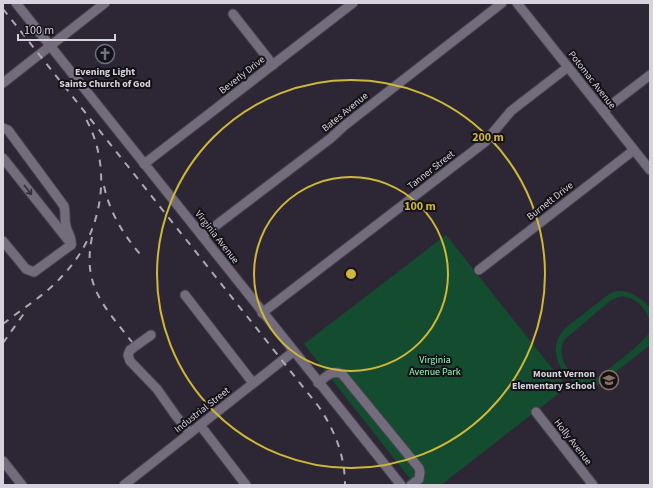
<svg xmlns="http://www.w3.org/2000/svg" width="653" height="488" viewBox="0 0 653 488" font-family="'Source Sans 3',sans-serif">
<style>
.green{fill:#134c2e;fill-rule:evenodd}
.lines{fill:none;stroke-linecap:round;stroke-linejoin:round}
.minor-casing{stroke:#47434e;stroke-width:11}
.minor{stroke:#726c7c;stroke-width:9}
.rail{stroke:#ada9b3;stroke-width:2;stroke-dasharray:7 7;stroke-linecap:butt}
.oneway{stroke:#302d36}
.ring{fill:none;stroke:#cfb837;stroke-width:2}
.labels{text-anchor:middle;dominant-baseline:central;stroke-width:4;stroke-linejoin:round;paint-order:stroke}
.poi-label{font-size:10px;font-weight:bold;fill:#d6d3dc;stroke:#141218}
.street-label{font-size:10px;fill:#d6d3dc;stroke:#141218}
.park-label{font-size:10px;fill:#96f6bb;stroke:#141218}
.centre{fill:#cfb837;stroke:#141218;stroke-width:2}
.ring-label{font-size:12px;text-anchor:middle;font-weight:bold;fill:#cfb837;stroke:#141218;stroke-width:4;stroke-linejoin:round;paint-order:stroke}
</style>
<rect width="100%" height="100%" fill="#2d2735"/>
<g class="green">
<polygon points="446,235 567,387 441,485 415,485 304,344"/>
<path d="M616 291C630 290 641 297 650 308V345L600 384C588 388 577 385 569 377 555 365 551 344 563 331 568 325 576 320 582 315 591 308 600 301 609 294ZM622 296C632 298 640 302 645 311 649 317 651 325 649 332 645 343 610 367 600 376 577 388 554 362 564 340L611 300Z"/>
</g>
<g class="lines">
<defs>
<g id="minor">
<polyline points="16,3 401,485"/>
<polyline points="517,3 650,170"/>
<polyline points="233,14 273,65"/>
<polyline points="3,83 105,3"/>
<polyline points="603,111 650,75"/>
<path d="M3 128 8 130 64 206C66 213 64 219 66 226 67 232 73 239 71 245"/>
<polyline points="3,158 68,240"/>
<polyline points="144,164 353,3"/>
<polyline points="202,236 331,138 344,126 502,3"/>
<polyline points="3,241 26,269 34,272 71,245"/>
<polyline points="479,270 634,150"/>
<polyline points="185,295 253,383"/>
<polyline points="262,313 485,142 511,111 568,67"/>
<polyline points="151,335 130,350 128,355 130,361 157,389 176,416 190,433"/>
<path d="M318 383C326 377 332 369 342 374L419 468 420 472 419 479 411 485"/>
<polyline points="536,412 593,485"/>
<polyline points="200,425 246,485"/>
<polyline points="3,461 22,485"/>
<polyline points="124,485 293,352"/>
</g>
</defs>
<use href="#minor" class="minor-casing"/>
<use href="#minor" class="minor"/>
<g class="rail">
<path d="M3 9 319 407C335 431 345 456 345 485"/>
<path d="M104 186C110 213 123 234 140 254"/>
<path d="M92 237C82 286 104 306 132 342"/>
<path d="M3 324C23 308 47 294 64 274 103 233 113 169 86 119"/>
<polyline points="3,343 25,312"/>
</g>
</g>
<defs><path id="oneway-shaft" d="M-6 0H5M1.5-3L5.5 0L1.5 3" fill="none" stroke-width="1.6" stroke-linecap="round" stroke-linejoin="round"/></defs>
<use class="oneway" href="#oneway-shaft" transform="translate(28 190) rotate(52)"/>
<g class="ring">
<circle cx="351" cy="274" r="97"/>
<circle cx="351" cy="274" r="194"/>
</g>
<defs>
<symbol id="church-ring" viewBox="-11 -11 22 22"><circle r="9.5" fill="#141218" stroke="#6b7280" stroke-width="1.5"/><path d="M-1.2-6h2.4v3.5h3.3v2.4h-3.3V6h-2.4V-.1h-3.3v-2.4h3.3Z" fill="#6b7280"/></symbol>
<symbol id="school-ring" viewBox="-11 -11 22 22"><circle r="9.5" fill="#141218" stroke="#8d6e63" stroke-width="1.5"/><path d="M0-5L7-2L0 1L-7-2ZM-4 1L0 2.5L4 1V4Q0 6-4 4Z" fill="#8d6e63"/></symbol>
</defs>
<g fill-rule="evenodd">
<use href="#church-ring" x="94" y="43" width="22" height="22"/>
<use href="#school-ring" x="598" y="369" width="22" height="22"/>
</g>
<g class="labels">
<g class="poi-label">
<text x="105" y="72">Evening Light<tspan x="105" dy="12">Saints Church of God</tspan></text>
<text x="595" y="374" text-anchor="end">Mount Vernon<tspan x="595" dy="12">Elementary School</tspan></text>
</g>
<g class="street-label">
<text transform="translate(242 75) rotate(-38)">Beverly Drive</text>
<text transform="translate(592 80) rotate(52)">Potomac Avenue</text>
<text transform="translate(345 112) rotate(-39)">Bates Avenue</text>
<text transform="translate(431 170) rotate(-38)">Tanner Street</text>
<text transform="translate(550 201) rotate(-38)">Burnett Drive</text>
<text transform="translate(217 237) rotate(52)">Virginia Avenue</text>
<text transform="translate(202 410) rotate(-38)">Industrial Street</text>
<text transform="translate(573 442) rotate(52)">Holly Avenue</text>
</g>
<g class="park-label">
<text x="435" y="360">Virginia<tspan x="435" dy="12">Avenue Park</tspan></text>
</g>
</g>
<circle cx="351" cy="274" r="6" class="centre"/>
<g class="ring-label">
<text x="488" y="141">200 m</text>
<text x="420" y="210">100 m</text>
</g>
<rect width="653" height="488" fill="none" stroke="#d6d3dc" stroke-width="8"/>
<path d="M18 34v6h97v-6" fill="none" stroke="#d6d3dc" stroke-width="2"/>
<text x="24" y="34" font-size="12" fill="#d6d3dc" stroke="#141218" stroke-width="3" paint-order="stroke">100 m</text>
</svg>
